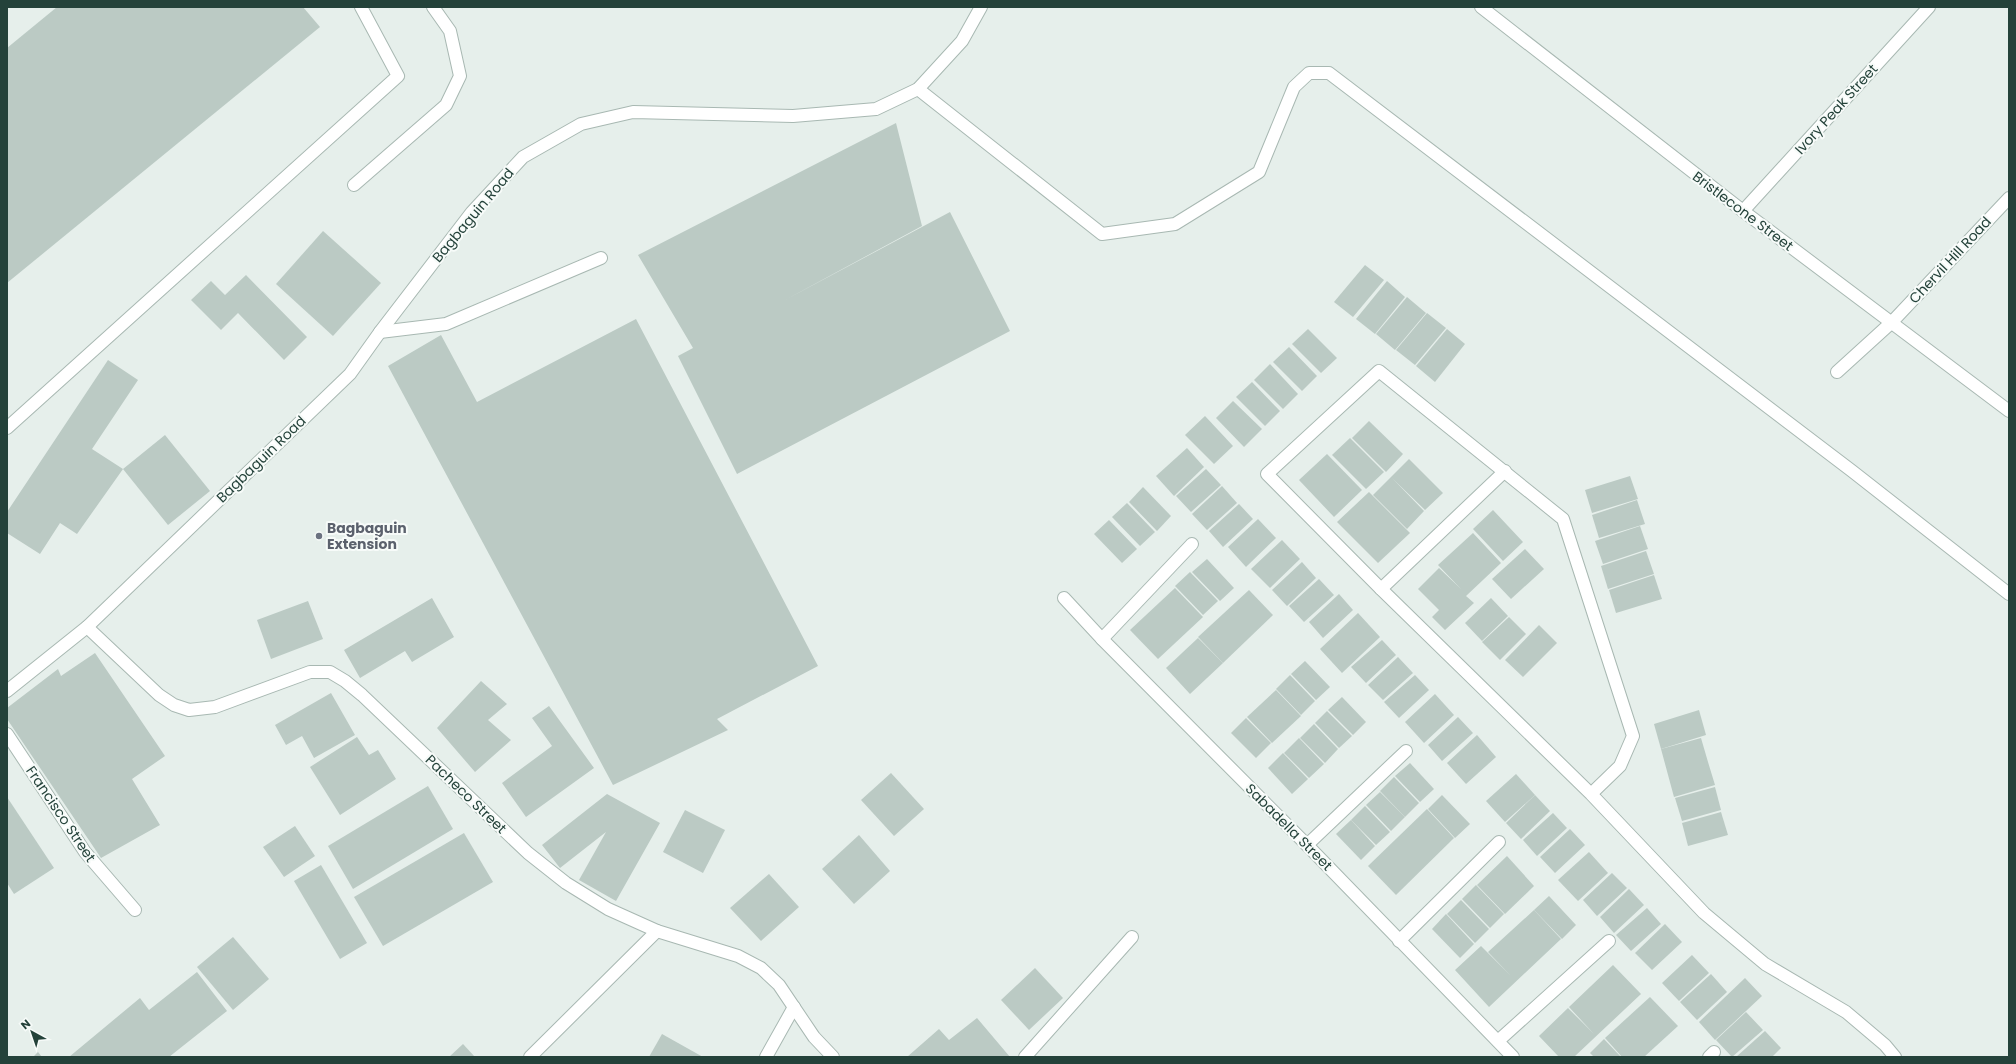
<svg xmlns="http://www.w3.org/2000/svg" width="2016" height="1064" viewBox="0 0 2016 1064" font-family="Poppins,sans-serif">
<style>
.building{fill:#bbcac4}
.lines{fill:none;stroke-linecap:round;stroke-linejoin:round}
.service-casing{stroke:#a8b8b2;stroke-width:14}
.minor-casing{stroke:#a8b8b2;stroke-width:14}
.tertiary-casing{stroke:#a8b8b2;stroke-width:14}
.service{stroke:#fff;stroke-width:12}
.minor{stroke:#fff;stroke-width:12}
.tertiary{stroke:#fff;stroke-width:12}
.worship-dot{fill:#6b7280;stroke:#f7fbf9;stroke-width:1.5}
.labels{text-anchor:middle;dominant-baseline:central;stroke-width:4;stroke-linejoin:round;paint-order:stroke}
.street-label{font-size:14px;fill:#24423a;stroke:#f7fbf9}
.worship-label{font-size:14px;font-weight:bold;fill:#5b616d;stroke:#f7fbf9;text-anchor:start}
</style>
<rect width="100%" height="100%" fill="#e6efeb"/>
<g class="building">
<polygon points="57,7 303,7 320,27 7,283 7,48"/>
<polygon points="896,123 922,226 785,300 950,212 1010,331 737,474 678,356 693,348 638,255"/>
<polygon points="323,231 381,283 333,336 276,284"/>
<polygon points="1365,265 1384,280 1353,317 1334,302"/>
<polygon points="246,275 307,337 284,360 238,313 221,330 191,300 211,281 225,295"/>
<polygon points="1387,281 1405,297 1375,334 1356,319"/>
<polygon points="1407,297 1426,313 1395,350 1376,334"/>
<polygon points="1427,313 1446,328 1415,365 1396,350"/>
<polygon points="636,319 818,666 717,719 728,730 613,785 388,366 441,335 477,402"/>
<polygon points="1308,329 1337,358 1321,373 1292,344"/>
<polygon points="1447,329 1465,344 1435,382 1416,366"/>
<polygon points="1289,347 1317,376 1302,391 1273,362"/>
<polygon points="108,360 138,380 92,449 123,469 77,534 60,523 40,554 7,533 7,512"/>
<polygon points="1270,364 1298,394 1283,409 1254,380"/>
<polygon points="1252,382 1280,411 1265,426 1236,397"/>
<polygon points="1233,401 1262,429 1244,447 1216,418"/>
<polygon points="1205,416 1233,446 1214,464 1185,435"/>
<polygon points="1369,421 1403,454 1386,472 1352,438"/>
<polygon points="165,435 210,491 168,525 123,469"/>
<polygon points="1350,438 1384,472 1366,489 1332,455"/>
<polygon points="1187,448 1204,467 1174,496 1156,476"/>
<polygon points="1327,454 1362,490 1334,517 1299,480"/>
<polygon points="1409,459 1443,493 1425,510 1392,478 1424,511 1407,529 1373,495"/>
<polygon points="1206,469 1221,485 1191,512 1176,496"/>
<polygon points="1630,476 1638,499 1592,513 1585,490"/>
<polygon points="1222,486 1237,503 1207,530 1192,514"/>
<polygon points="1143,487 1171,516 1157,531 1129,502"/>
<polygon points="1369,492 1410,533 1378,563 1337,522"/>
<polygon points="1637,500 1645,524 1599,538 1592,515"/>
<polygon points="1127,503 1155,532 1140,546 1112,517"/>
<polygon points="1239,504 1253,519 1223,547 1209,531"/>
<polygon points="1493,510 1523,542 1503,561 1473,529"/>
<polygon points="1258,519 1276,538 1246,567 1228,547"/>
<polygon points="1109,520 1137,549 1122,563 1094,534"/>
<polygon points="1640,526 1648,549 1603,564 1595,541"/>
<polygon points="1473,533 1501,563 1466,596 1474,603 1445,630 1432,617 1439,610 1418,589 1439,568 1461,589 1438,565"/>
<polygon points="1282,540 1300,559 1270,588 1251,569"/>
<polygon points="1525,549 1544,569 1511,599 1492,579"/>
<polygon points="1646,551 1654,574 1608,589 1601,566"/>
<polygon points="1207,559 1234,588 1220,601 1192,572"/>
<polygon points="1302,562 1316,578 1287,606 1272,590"/>
<polygon points="1190,572 1218,601 1203,615 1175,586"/>
<polygon points="1654,575 1662,599 1616,613 1609,590"/>
<polygon points="1319,579 1334,595 1304,622 1289,606"/>
<polygon points="1175,588 1203,617 1158,659 1130,630"/>
<polygon points="1249,590 1273,615 1223,663 1198,637"/>
<polygon points="1339,594 1353,610 1323,638 1309,622"/>
<polygon points="432,598 454,637 412,662 405,651 360,678 344,650"/>
<polygon points="1491,598 1508,616 1482,641 1465,623"/>
<polygon points="308,601 323,639 271,659 257,620"/>
<polygon points="1358,613 1380,637 1342,673 1320,649"/>
<polygon points="1509,617 1526,634 1500,660 1482,642"/>
<polygon points="1539,625 1557,643 1523,677 1505,660"/>
<polygon points="1198,638 1223,663 1190,694 1166,668"/>
<polygon points="1382,640 1396,655 1366,683 1351,667"/>
<polygon points="95,653 165,756 132,779 160,825 101,858 7,719 7,708 58,669 61,676"/>
<polygon points="1398,657 1413,673 1383,700 1368,685"/>
<polygon points="1305,661 1330,687 1316,700 1291,674"/>
<polygon points="1290,675 1315,701 1301,715 1276,689"/>
<polygon points="1415,675 1429,690 1399,718 1384,702"/>
<polygon points="481,681 507,704 488,720 511,740 475,772 437,728"/>
<polygon points="1276,690 1301,716 1272,743 1247,717"/>
<polygon points="331,693 355,735 314,758 302,736 286,745 275,725"/>
<polygon points="1435,694 1454,715 1424,743 1405,722"/>
<polygon points="1342,697 1366,722 1353,735 1328,710"/>
<polygon points="549,706 594,768 526,817 502,783 552,746 532,718"/>
<polygon points="1699,710 1706,735 1661,749 1654,724"/>
<polygon points="1327,711 1352,736 1339,748 1315,723"/>
<polygon points="1458,717 1473,733 1442,761 1428,745"/>
<polygon points="1246,718 1271,743 1256,758 1231,733"/>
<polygon points="1314,724 1338,749 1325,763 1300,738"/>
<polygon points="1477,735 1496,757 1466,784 1447,763"/>
<polygon points="357,737 369,755 378,750 396,779 340,815 310,767"/>
<polygon points="1299,738 1324,764 1309,778 1284,753"/>
<polygon points="1701,738 1708,762 1682,770 1708,762 1715,785 1674,797 1661,749"/>
<polygon points="1283,753 1308,779 1292,794 1268,768"/>
<polygon points="1410,763 1434,789 1420,802 1395,776"/>
<polygon points="891,773 924,809 894,836 861,800"/>
<polygon points="1516,774 1535,795 1505,822 1486,801"/>
<polygon points="1394,777 1419,803 1405,817 1380,791"/>
<polygon points="428,786 453,829 353,889 328,846"/>
<polygon points="1715,787 1721,810 1682,821 1675,798"/>
<polygon points="1380,792 1405,817 1391,831 1366,805"/>
<polygon points="607,794 660,823 616,901 579,880 606,832 560,868 542,845"/>
<polygon points="1442,795 1470,824 1455,838 1428,809"/>
<polygon points="1535,795 1550,811 1521,839 1506,823"/>
<polygon points="7,797 54,868 14,894 7,883"/>
<polygon points="1365,806 1390,832 1376,845 1351,820"/>
<polygon points="1427,809 1454,838 1396,895 1368,866"/>
<polygon points="685,810 725,830 703,873 663,852"/>
<polygon points="1721,812 1728,835 1688,846 1682,823"/>
<polygon points="1553,813 1567,828 1537,856 1523,840"/>
<polygon points="1351,820 1375,846 1361,860 1336,834"/>
<polygon points="295,826 315,856 284,877 263,847"/>
<polygon points="1570,829 1585,845 1555,873 1540,857"/>
<polygon points="464,833 493,882 383,946 354,897"/>
<polygon points="859,835 890,871 854,904 822,869"/>
<polygon points="1589,852 1608,873 1578,901 1558,880"/>
<polygon points="1507,856 1534,886 1505,914 1477,885"/>
<polygon points="321,865 367,943 340,959 294,881"/>
<polygon points="1612,873 1627,888 1597,916 1583,900"/>
<polygon points="769,874 799,907 761,941 730,908"/>
<polygon points="1476,885 1504,914 1490,928 1462,899"/>
<polygon points="1629,889 1644,905 1614,933 1600,917"/>
<polygon points="1549,896 1576,925 1562,939 1534,910"/>
<polygon points="1461,900 1489,929 1475,943 1447,914"/>
<polygon points="1647,908 1661,924 1631,951 1616,935"/>
<polygon points="1534,910 1561,939 1489,1007 1455,970 1481,946 1511,976 1488,952"/>
<polygon points="1446,914 1474,944 1460,958 1432,929"/>
<polygon points="1665,924 1682,942 1652,970 1635,953"/>
<polygon points="233,937 269,979 233,1010 197,967"/>
<polygon points="1692,955 1709,973 1679,1001 1662,983"/>
<polygon points="1613,965 1641,994 1574,1057 1559,1057 1539,1036 1568,1008 1594,1034 1569,1007"/>
<polygon points="1035,968 1063,998 1029,1030 1001,1000"/>
<polygon points="197,972 227,1011 169,1057 69,1057 140,998 149,1010"/>
<polygon points="1711,974 1727,992 1697,1020 1680,1002"/>
<polygon points="1745,978 1762,996 1715,1040 1699,1022"/>
<polygon points="1650,997 1678,1026 1644,1057 1622,1057 1605,1038"/>
<polygon points="1746,1012 1763,1030 1732,1057 1716,1040"/>
<polygon points="977,1018 1010,1057 907,1057 939,1029 949,1040"/>
<polygon points="1765,1031 1781,1048 1772,1057 1736,1057"/>
<polygon points="662,1034 703,1057 649,1057"/>
<polygon points="1604,1039 1621,1057 1594,1057 1590,1053"/>
<polygon points="463,1044 475,1057 449,1057"/>
<polygon points="38,1052 42,1057 33,1057"/>
</g>
<g class="lines">
<defs>
<g id="service">
<polyline points="354,185 446,105 460,76 450,31 433,7"/>
<polyline points="380,332 446,324 601,258"/>
<polyline points="1307,845 1406,751"/>
<polyline points="1399,941 1499,842"/>
<polyline points="1498,1041 1609,941"/>
<polyline points="1709,1057 1714,1052"/>
</g>
<g id="minor">
<polyline points="1481,7 1743,211 2009,411"/>
<polyline points="918,89 1102,234 1175,224 1259,172 1294,87 1309,73 1329,73 1852,471 2009,594"/>
<polyline points="1743,211 1929,7"/>
<polyline points="1837,372 1892,322 2009,198"/>
<polyline points="7,428 398,76 361,7"/>
<polyline points="1381,589 1505,471"/>
<polyline points="1064,598 1102,639 1307,845 1513,1057"/>
<polyline points="87,627 159,695 174,705 189,710 215,707 310,672 330,672 345,681 362,695 528,853 566,883 608,909 657,931 738,956 761,968 779,985 814,1037 833,1057"/>
<polyline points="1102,639 1192,544"/>
<polyline points="7,734 85,852 135,910"/>
<polyline points="1591,794 1620,766 1633,736 1563,519 1379,371 1267,474 1381,589 1591,794 1704,913 1765,964 1846,1012 1885,1045 1895,1057"/>
<polyline points="530,1057 657,931"/>
<polyline points="766,1057 794,1007"/>
<polyline points="1025,1057 1132,937"/>
</g>
<polyline id="tertiary" points="7,691 87,627 350,374 380,332 472,212 523,157 581,124 633,112 793,116 876,109 918,89 962,41 981,7"/>
</defs>
<use href="#service" class="service-casing"/>
<use href="#minor" class="minor-casing"/>
<use href="#tertiary" class="tertiary-casing"/>
<use href="#service" class="service"/>
<use href="#minor" class="minor"/>
<use href="#tertiary" class="tertiary"/>
</g>
<circle class="worship-dot" cx="319" cy="536" r="4"/>
<g class="labels">
<g class="street-label">
<text transform="translate(1836 109) rotate(-48)">Ivory Peak Street</text>
<text transform="translate(1743 211) rotate(37)">Bristlecone Street</text>
<text transform="translate(473 215) rotate(-50)">Bagbaguin Road</text>
<text transform="translate(1950 260) rotate(-47)">Chervil Hill Road</text>
<text transform="translate(261 459) rotate(-44)">Bagbaguin Road</text>
<text transform="translate(466 794) rotate(44)">Pacheco Street</text>
<text transform="translate(61 814) rotate(56)">Francisco Street</text>
<text transform="translate(1289 827) rotate(45)">Sabadella Street</text>
</g>
<g class="worship-label">
<text x="327" y="528">Bagbaguin<tspan x="327" dy="16">Extension</tspan></text>
</g>
</g>
<rect width="2016" height="1064" fill="none" stroke="#24423a" stroke-width="16"/>
<g transform="translate(32 1032) rotate(320)" stroke="#f7fbf9" stroke-width="3" paint-order="stroke">
<path d="M0-3L7 15L0 10L-7 15Z" fill="#24423a"/>
<text y="-6" font-size="11" font-weight="bold" text-anchor="middle" fill="#24423a">N</text>
</g>
</svg>
